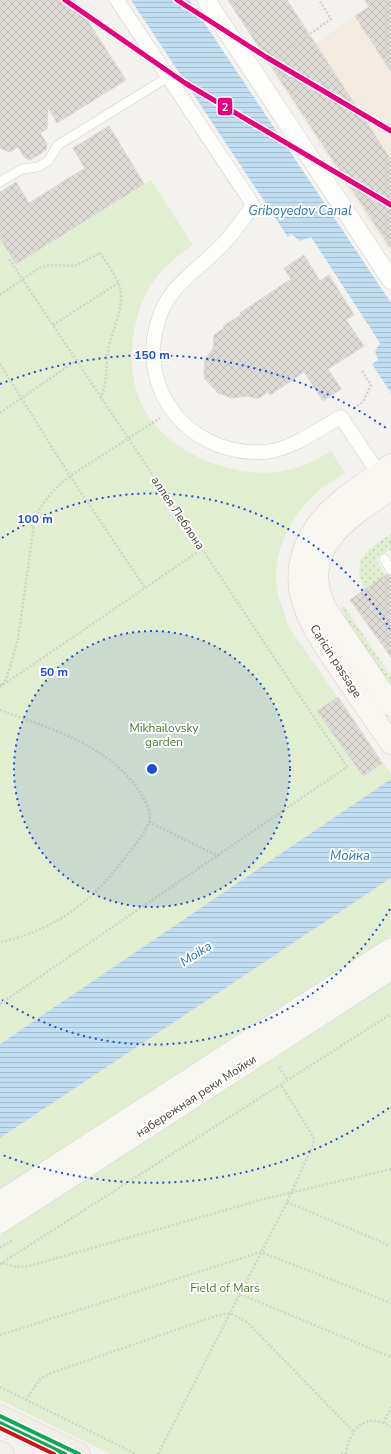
<svg xmlns="http://www.w3.org/2000/svg" width="391" height="1454" viewBox="0 0 391 1454" font-family="'Nunito Sans',sans-serif">
<style>
.commercial{fill:#f3ebdf}
.grass{fill:url(#grass-dots)}
.green{fill:#e1eecf}
.water{fill:url(#water-rules)}
.building{fill:url(#building-cross-hatch);stroke:#dcd9d4}
.lines{fill:none;stroke-linecap:round;stroke-linejoin:round}
.service-casing{stroke:#d2d0cb;stroke-width:10}
.pedestrian-casing{stroke:#d2d0cb;stroke-width:15}
.minor-casing{stroke:#d2d0cb;stroke-width:19}
.secondary-casing{stroke:#d3cfc5;stroke-width:23}
.primary-casing{stroke:#d6cebb;stroke-width:23}
.path{stroke:#d3d2cc;stroke-width:2.5;stroke-dasharray:2 2;stroke-linecap:butt}
.service{stroke:#fdfdfc;stroke-width:9}
.pedestrian{stroke:#fdfdfc;stroke-width:14}
.minor{stroke:#fdfdfc;stroke-width:18}
.secondary{stroke:#f7f6f1;stroke-width:22}
.primary{stroke:#f2efe6;stroke-width:22}
.bus-1-casing{stroke:#fff;stroke-width:7}
.bus-2-casing{stroke:#fff;stroke-width:7}
.bus-1{stroke:#10a855;stroke-width:4}
.bus-2{stroke:#10a855;stroke-width:4}
.tram-1-casing{stroke:#fff;stroke-width:7}
.tram-1{stroke:#ce1417;stroke-width:4}
.metro-1-casing{stroke:#fff;stroke-width:8}
.metro-1{stroke:#e5007d;stroke-width:5}
.ring{fill:none;stroke:#1d4ed8;stroke-width:2;stroke-dasharray:2 4}
.labels{text-anchor:middle;dominant-baseline:central;stroke-width:4;stroke-linejoin:round;paint-order:stroke}
.street-label{font-size:12px;fill:#4b4439;stroke:#fff}
.park-label{font-size:12px;fill:#4a7f2a;stroke:#fff}
.water-label{font-size:13px;font-style:italic;fill:#2e7ab2;stroke:#fff}
.centre{fill:#1d4ed8;stroke:#fff;stroke-width:2}
.ring-label{font-size:12px;text-anchor:middle;font-weight:bold;fill:#1d4ed8;stroke:#fff;stroke-width:4;stroke-linejoin:round;paint-order:stroke}
.line-badge{stroke:#fff;stroke-width:1.5}
.badge-label{font-size:11px;text-anchor:middle;font-weight:bold;fill:#fff}
</style>
<defs>
<pattern id="grass-dots" width="8" height="8" patternUnits="userSpaceOnUse"><rect width="8" height="8" fill="#e1eecf"/><path d="M2 2h.1M6 6h.1" fill="none" stroke="#c3cdb2" stroke-width="1.8" stroke-linecap="round"/></pattern>
<pattern id="water-rules" width="6" height="5" patternUnits="userSpaceOnUse"><rect width="6" height="5" fill="#c0ddf1"/><path d="M0 2.5h6" fill="none" stroke="#a6bfcf"/></pattern>
<pattern id="building-cross-hatch" width="8" height="8" patternUnits="userSpaceOnUse"><rect width="8" height="8" fill="#dedbd6"/><path d="M0 0l8 8M0 8l8-8" fill="none" stroke="#c0bdb8"/></pattern>
</defs>
<rect width="100%" height="100%" fill="#f4f2ee"/>
<polygon class="commercial" points="365,0 391,0 391,246 387,249 273,72 369,7"/>
<g class="grass">
<path d="M391 534V549L376 559 386 575 365 590C349 560 368 549 391 534Z"/>
<polygon points="344,606 391,676 391,689 353,630 341,608"/>
</g>
<g class="green">
<path d="M151 180 193 245C176 257 158 271 148 290 130 324 125 372 143 407 166 453 235 480 284 471 302 467 316 460 331 451L345 473C334 480 322 487 312 497 291 517 275 550 276 580 277 596 284 612 289 627L391 774V779L0 1044V238L16 263Z"/>
<polygon points="391,878 391,935 0,1188 0,1138"/>
<polygon points="391,983 391,1454 111,1454 0,1400 0,1236"/>
</g>
<g class="water">
<polygon points="131,0 189,0 391,303 391,393 372,364 378,360 375,351 380,343 311,237 300,241 291,234 288,237"/>
<polygon points="391,779 391,878 0,1138 0,1044"/>
</g>
<g class="building">
<polygon points="0,0 74,0 126,80 57,123 48,108 47,129 40,133 47,144 46,150 30,160 24,157 18,147 10,152 0,148"/>
<polygon points="228,0 287,0 391,160 391,249"/>
<polygon points="365,0 391,0 391,72 355,16 369,7"/>
<polygon points="109,126 144,184 16,264 0,238 0,192 16,182 29,203 85,168 73,148"/>
<polygon points="304,255 320,281 329,275 354,315 346,320 364,346 328,369 341,389 323,401 304,372 270,395 268,392 259,398 255,398 248,396 232,398 218,393 205,379 204,372 205,359 213,349 214,335 224,328 223,326 241,315 240,313 291,279 284,268"/>
<polygon points="387,574 391,576 391,657 350,600"/>
<polygon points="338,697 382,763 363,776 317,711"/>
</g>
<g class="lines">
<defs>
<g id="service">
<polyline points="0,182 22,169 38,167 48,161 58,145 168,77"/>
<polyline points="384,559 391,570"/>
</g>
<path id="pedestrian" d="M117 0 253 205C242 221 231 237 217 250 199 268 177 282 165 304 159 315 156 327 154 339 146 405 200 456 264 452 291 450 317 430 341 417L379 474"/>
<polyline id="minor" points="206,0 391,280"/>
<g id="secondary">
<path d="M391 465C367 482 336 500 318 524 277 581 311 626 343 673 359 697 375 720 391 743"/>
<path d="M391 489C348 518 298 548 325 608L391 705"/>
<polyline points="0,1202 391,949"/>
<polyline points="0,1222 391,969"/>
</g>
<g id="primary">
<polyline points="0,1416 79,1454"/>
<polyline points="0,1452 3,1454"/>
</g>
</defs>
<use href="#service" class="service-casing"/>
<use href="#pedestrian" class="pedestrian-casing"/>
<use href="#minor" class="minor-casing"/>
<use href="#secondary" class="secondary-casing"/>
<use href="#primary" class="primary-casing"/>
<g class="path">
<polyline points="268,64 331,19 319,0"/>
<path d="M0 295 39 268 50 265 75 266 100 253C107 264 121 281 121 294 122 315 109 336 107 357 106 372 107 384 100 399"/>
<polyline points="53,325 118,283"/>
<polyline points="0,364 70,476 145,588"/>
<polyline points="354,408 363,402 371,385 362,371"/>
<polyline points="0,413 77,360"/>
<path d="M0 684 2 686 7 677 18 639 35 517C44 500 55 488 70 476L160 418"/>
<polyline points="0,687 202,549"/>
<path d="M0 710C50 729 111 745 141 794 146 802 152 812 149 822 146 833 120 864 112 874 83 909 45 933 0 942"/>
<polyline points="149,822 218,856"/>
<polyline points="0,1004 347,767 9,259"/>
<polyline points="279,1067 288,1081"/>
<polyline points="287,1202 391,1246"/>
<polyline points="0,1248 13,1240"/>
<polyline points="2,1263 17,1267 29,1266 268,1198 391,1169"/>
<polyline points="0,1264 391,1014"/>
<polyline points="240,1294 391,1357"/>
<polyline points="0,1335 261,1252 391,1303"/>
<polyline points="0,1387 136,1454"/>
<polyline points="26,1400 40,1379 51,1373 219,1315 230,1313 248,1323 353,1431"/>
<polyline points="384,1423 391,1407"/>
<polyline points="158,1454 287,1202 313,1145 314,1139 311,1133 281,1085"/>
<polyline points="341,1454 346,1454"/>
<path d="M346 1454C349 1429 366 1411 391 1427"/>
</g>
<use href="#service" class="service"/>
<use href="#pedestrian" class="pedestrian"/>
<use href="#minor" class="minor"/>
<use href="#secondary" class="secondary"/>
<use href="#primary" class="primary"/>
<defs>
<polyline id="bus-1" points="0,1416 79,1454"/>
<polyline id="bus-2" points="0,1423 65,1454"/>
</defs>
<use href="#bus-1" class="bus-1-casing"/>
<use href="#bus-2" class="bus-2-casing"/>
<use href="#bus-1" class="bus-1"/>
<use href="#bus-2" class="bus-2"/>
<defs>
<polyline id="tram-1" points="0,1428 54,1454"/>
</defs>
<use href="#tram-1" class="tram-1-casing"/>
<use href="#tram-1" class="tram-1"/>
<defs>
<g id="metro-1">
<polyline points="65,0 185,83 391,205"/>
<polyline points="177,0 266,57 391,131"/>
</g>
</defs>
<use href="#metro-1" class="metro-1-casing"/>
<use href="#metro-1" class="metro-1"/>
</g>
<circle cx="152" cy="769" r="138" fill="#1d4ed8" fill-opacity=".12"/>
<g class="ring">
<circle cx="152" cy="769" r="138"/>
<path d="M390 909A276 276 0 0 1 2 1000M2 538A276 276 0 0 1 390 629"/>
<path d="M389 1108A414 414 0 0 1 0 1154M0 384A414 414 0 0 1 389 430"/>
</g>
<g class="labels">
<g class="street-label">
<text transform="translate(178 513) rotate(56)">аллея Леблона</text>
<text transform="translate(336 661) rotate(57)">Caricin passage</text>
<text transform="translate(196 1096) rotate(-33)">набережная реки Мойки</text>
</g>
<g class="park-label">
<text x="164" y="728">Mikhailovsky<tspan x="164" dy="14">garden</tspan></text>
<text x="225" y="1288">Field of Mars</text>
</g>
<g class="water-label">
<text x="300" y="211">Griboyedov Canal</text>
<text x="350" y="856">Мойка</text>
<text transform="translate(196 954) rotate(-33)">Moika</text>
</g>
</g>
<circle cx="152" cy="769" r="6" class="centre"/>
<g class="ring-label">
<text x="152" y="359">150 m</text>
<text x="35" y="523">100 m</text>
<text x="54" y="676">50 m</text>
</g>
<rect class="line-badge" x="217" y="97" width="16" height="19" rx="4" fill="#e5007d"/>
<g class="badge-label">
<text x="225" y="111">2</text>
</g>
</svg>
